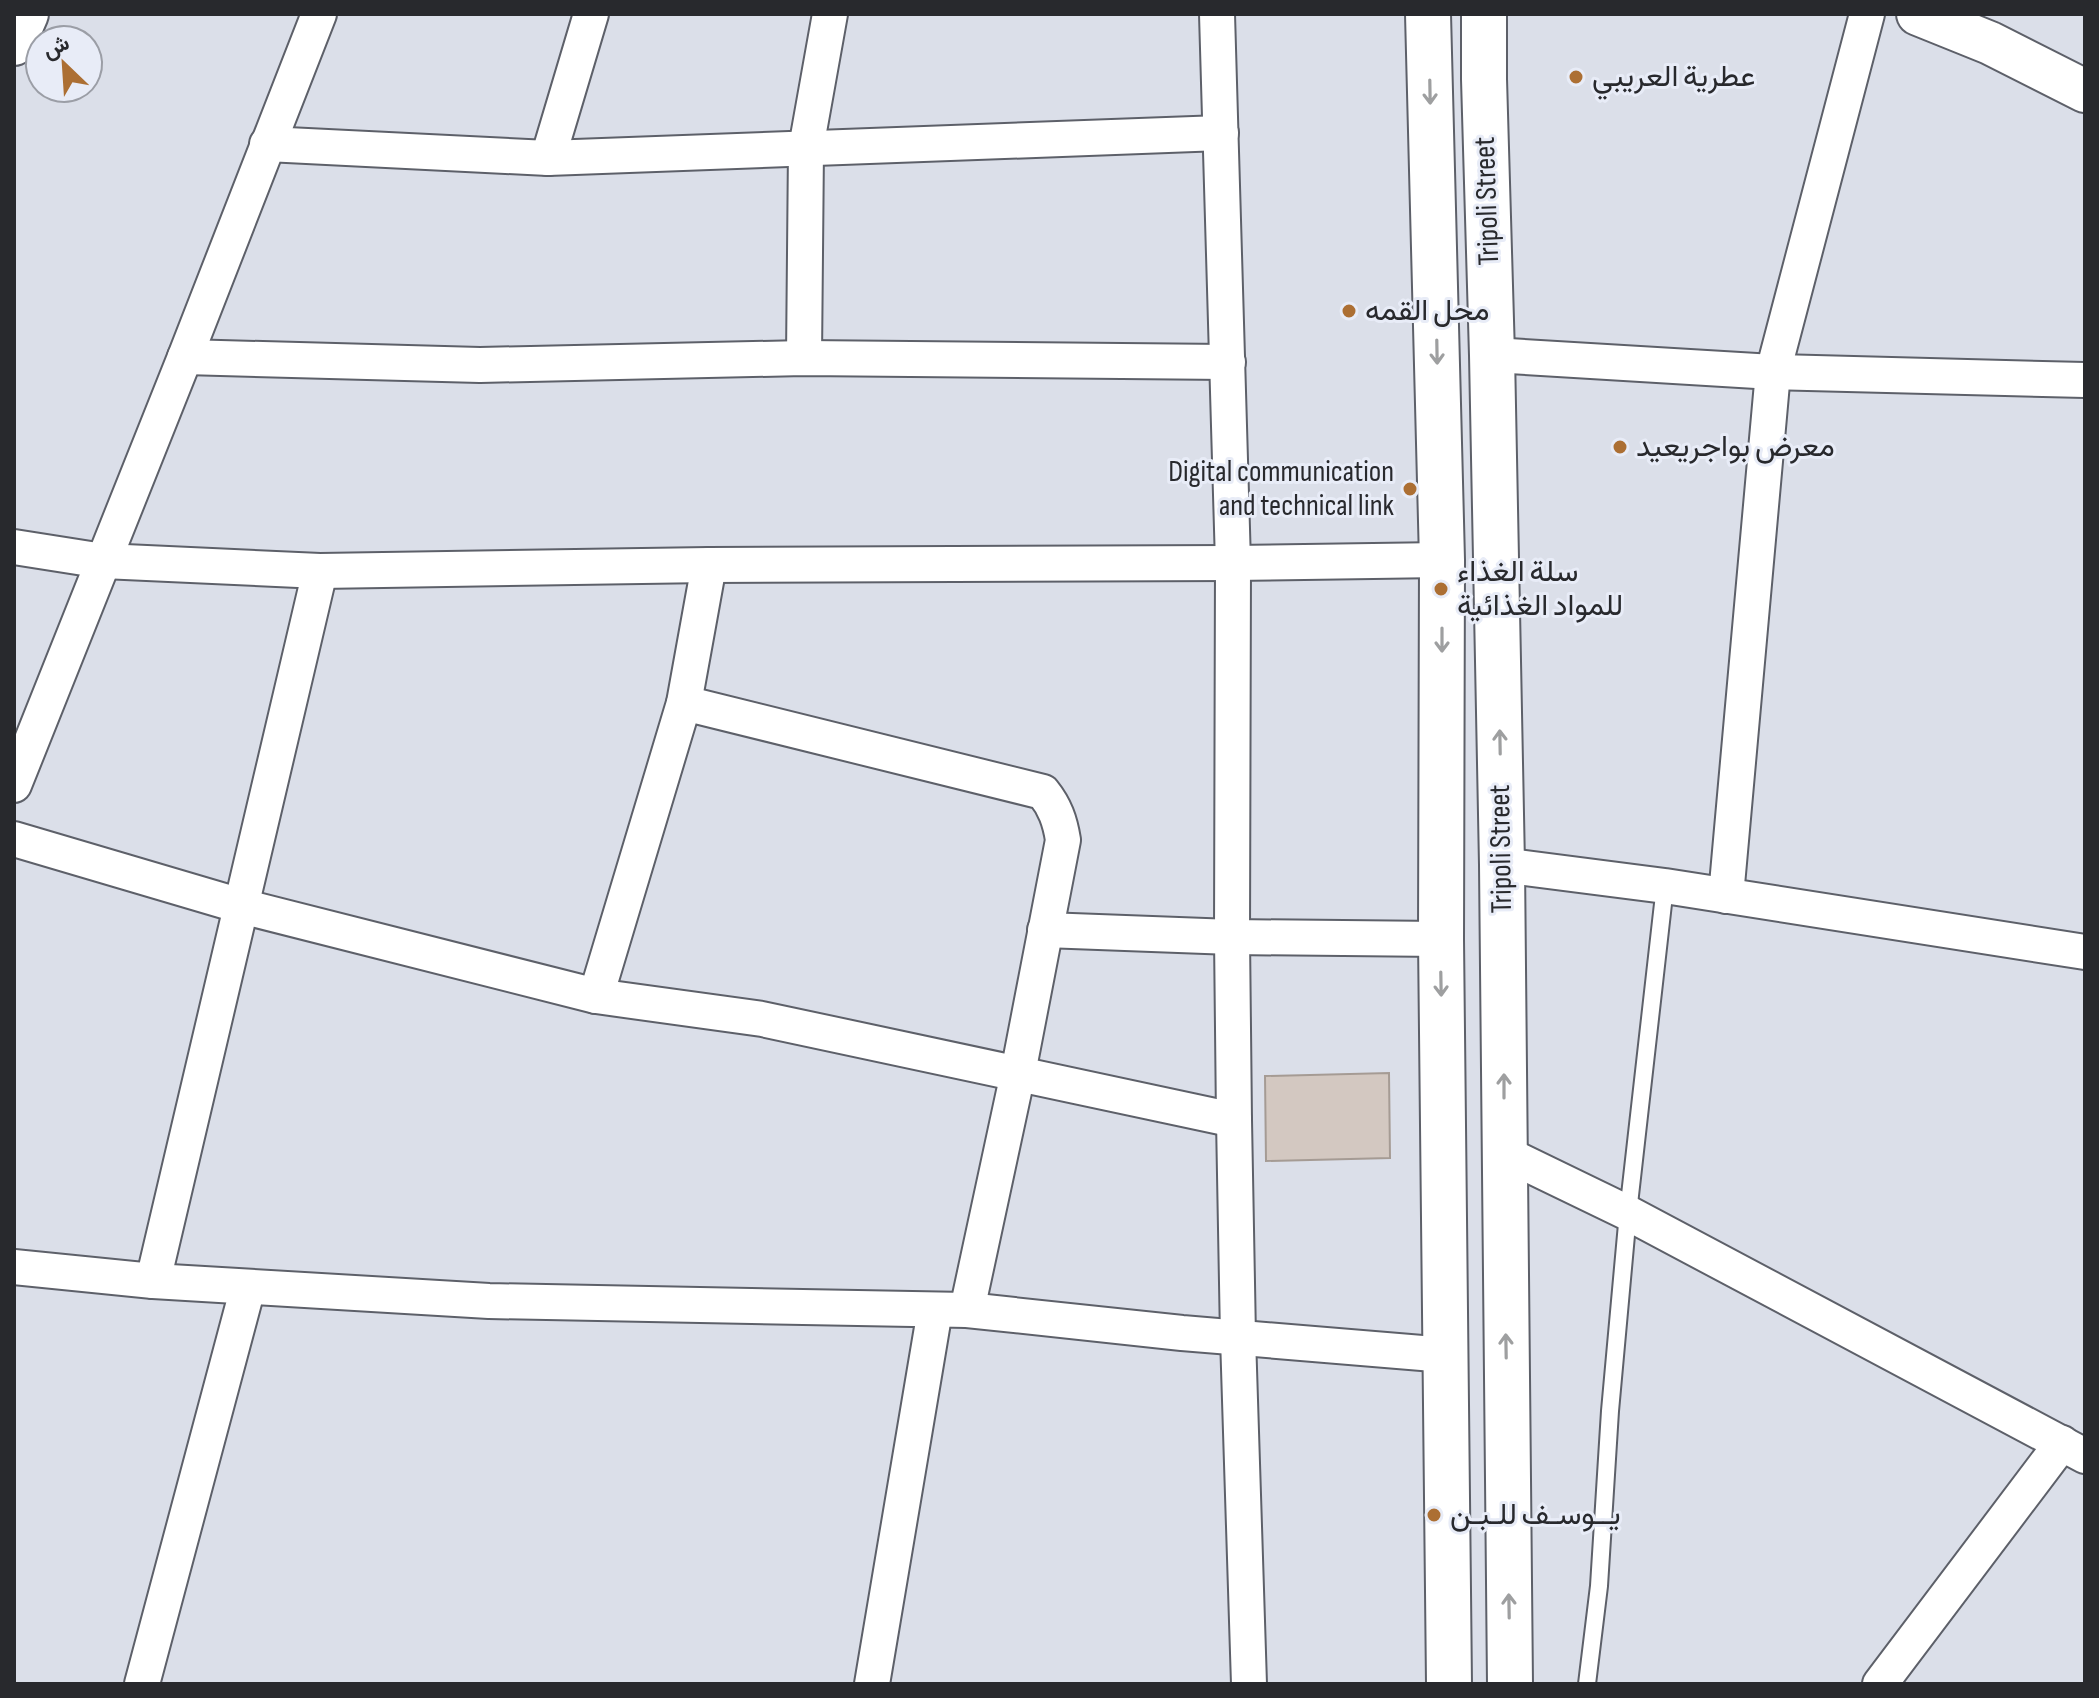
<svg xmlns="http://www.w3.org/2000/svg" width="2099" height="1698" viewBox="0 0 2099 1698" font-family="'Sofia Sans Condensed',Vazirmatn,sans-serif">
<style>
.building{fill:#d3c8c1;stroke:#a59b94;stroke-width:2}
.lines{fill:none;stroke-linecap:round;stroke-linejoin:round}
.service-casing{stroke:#5d6069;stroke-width:20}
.minor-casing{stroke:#5d6069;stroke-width:38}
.tertiary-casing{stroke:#5d6069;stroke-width:46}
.secondary-casing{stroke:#5d6069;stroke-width:48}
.service{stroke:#fff;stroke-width:16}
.minor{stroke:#fff;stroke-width:34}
.tertiary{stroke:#fff;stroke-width:42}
.secondary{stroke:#fff;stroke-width:44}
.oneway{stroke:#9e9fa0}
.poi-dot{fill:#ac6f33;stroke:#e8ecf7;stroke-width:3}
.labels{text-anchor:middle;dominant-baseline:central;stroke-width:6;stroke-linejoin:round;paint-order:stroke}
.poi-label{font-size:30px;fill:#28292d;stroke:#e8ecf7;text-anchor:start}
.street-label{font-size:30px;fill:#28292d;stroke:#e8ecf7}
</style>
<rect width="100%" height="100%" fill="#dbdfe9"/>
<polygon class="building" points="1389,1073 1390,1158 1266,1161 1265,1076"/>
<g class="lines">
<defs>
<polyline id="service" points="1587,1684 1599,1586 1610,1411 1628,1213 1665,886"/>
<g id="minor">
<polyline points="1217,14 1233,563 1232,937 1234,1120 1238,1337 1249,1684"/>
<polyline points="267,144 548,158 1221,133"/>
<polyline points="548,158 591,14"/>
<polyline points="1492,355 1773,372 2085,380"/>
<polyline points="185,357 480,365 804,358 1228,362"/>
<polyline points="804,358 806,148 830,14"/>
<polyline points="14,547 103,561 320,571 709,565 1233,563 1442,560"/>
<path d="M684 703 1043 792C1055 807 1060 821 1063 840L1018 1073 967 1310"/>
<polyline points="14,785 185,357 319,14"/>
<polyline points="14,839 241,906 596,996 762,1019 1234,1120"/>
<polyline points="1502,865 1665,886 2085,952"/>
<polyline points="1726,896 1773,372 1867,14"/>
<polyline points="1045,930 1232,937 1441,939"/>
<polyline points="596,996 684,703 709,565"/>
<polyline points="1504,1153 1628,1213 2085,1456"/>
<polyline points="14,1267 153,1281 489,1301 967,1310 1182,1333 1446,1355"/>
<polyline points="153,1281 320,571"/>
<polyline points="142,1684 248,1287"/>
<polyline points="872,1684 935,1310"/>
<polyline points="1880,1684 2062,1443"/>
</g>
<g id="tertiary">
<polyline points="1918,14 1990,43 2085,91"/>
<polyline points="14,44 27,14"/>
</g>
<g id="secondary">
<polyline points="1428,14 1442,560 1441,939 1449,1684"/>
<polyline points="1484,14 1484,79 1492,355 1502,865 1510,1684"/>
</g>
</defs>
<use href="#service" class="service-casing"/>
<use href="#minor" class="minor-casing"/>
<use href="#tertiary" class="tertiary-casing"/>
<use href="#secondary" class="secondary-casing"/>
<use href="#service" class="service"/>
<use href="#minor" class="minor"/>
<use href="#tertiary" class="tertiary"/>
<use href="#secondary" class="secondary"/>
</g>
<defs><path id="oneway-shaft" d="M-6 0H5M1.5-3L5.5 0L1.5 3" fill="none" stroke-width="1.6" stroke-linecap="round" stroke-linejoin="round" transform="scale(2)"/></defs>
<g class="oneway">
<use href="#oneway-shaft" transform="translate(1430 92) rotate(89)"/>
<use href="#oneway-shaft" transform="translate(1437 352) rotate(89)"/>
<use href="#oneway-shaft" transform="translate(1442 640) rotate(90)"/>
<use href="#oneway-shaft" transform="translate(1500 742) rotate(-91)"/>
<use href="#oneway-shaft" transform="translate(1441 984) rotate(89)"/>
<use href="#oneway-shaft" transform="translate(1504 1086) rotate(-90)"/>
<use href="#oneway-shaft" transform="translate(1506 1346) rotate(-91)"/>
<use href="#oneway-shaft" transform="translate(1509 1606) rotate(-91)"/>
</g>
<g class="poi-dot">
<circle cx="1576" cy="77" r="8"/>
<circle cx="1349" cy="311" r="8"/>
<circle cx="1620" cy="447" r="8"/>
<circle cx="1410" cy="489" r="8"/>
<circle cx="1441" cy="589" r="8"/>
<circle cx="1434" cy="1515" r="8"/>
</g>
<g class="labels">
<g class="poi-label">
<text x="1592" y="77">عطرية العريبي</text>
<text x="1365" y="311">محل القمه</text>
<text x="1636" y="447">معرض بواجريعيد</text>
<text x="1394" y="472" text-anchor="end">Digital communication<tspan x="1394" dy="34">and technical link</tspan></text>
<text x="1457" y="572">سلة الغذاء<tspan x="1457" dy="34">للمواد الغذائية</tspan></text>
<text x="1450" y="1515">يــوسـف للـبـن</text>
</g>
<g class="street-label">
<text transform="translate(1487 201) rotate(-92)">Tripoli Street</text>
<text transform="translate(1501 849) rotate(-91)">Tripoli Street</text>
</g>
</g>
<rect width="2099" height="1698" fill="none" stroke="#28292d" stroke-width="32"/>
<g transform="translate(64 64) rotate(335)"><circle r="38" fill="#e8ecf7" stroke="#9b9ea6" stroke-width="2"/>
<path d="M0-6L14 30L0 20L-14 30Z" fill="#ac6f33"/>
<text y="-12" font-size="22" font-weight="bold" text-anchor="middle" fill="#28292d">ش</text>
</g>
</svg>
